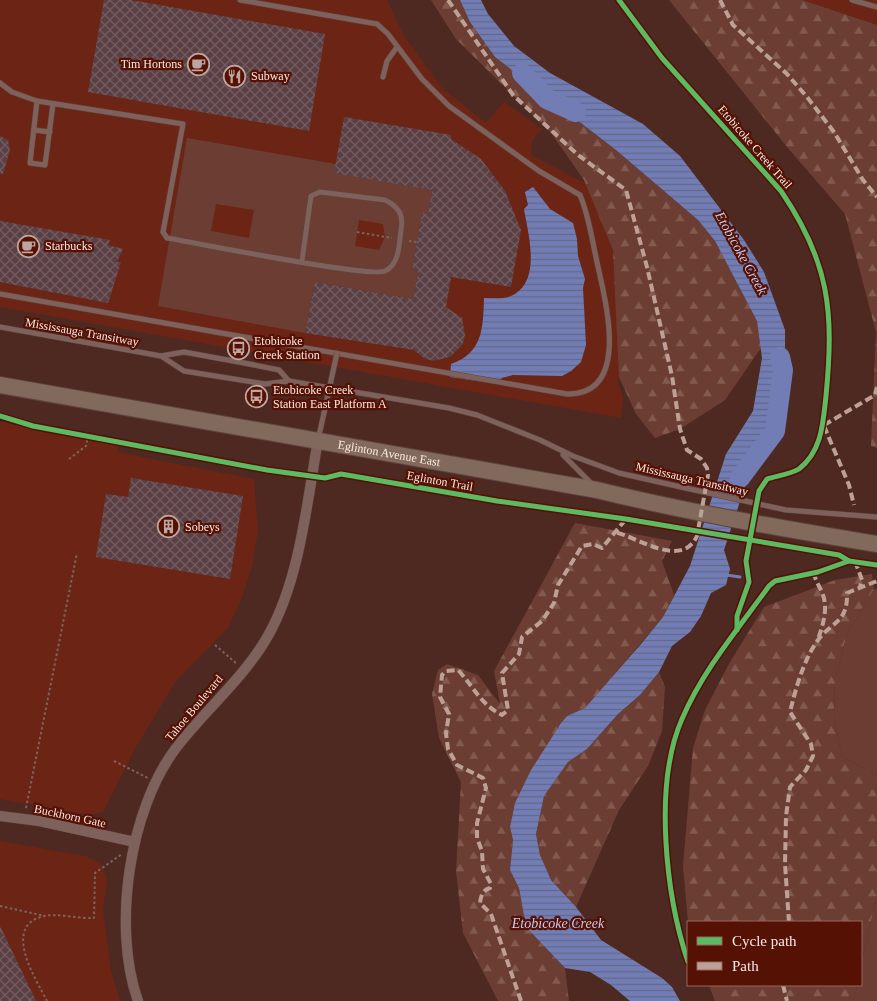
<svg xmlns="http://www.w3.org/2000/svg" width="877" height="1001" viewBox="0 0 877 1001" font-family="Georgia,serif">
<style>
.built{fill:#6c2515}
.green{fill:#6c3e33;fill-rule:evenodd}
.forest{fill:url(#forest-firs)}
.water{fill:url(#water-rules)}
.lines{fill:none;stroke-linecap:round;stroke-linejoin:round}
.stream{stroke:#737db5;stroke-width:3}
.river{stroke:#737db5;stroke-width:20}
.building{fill:url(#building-cross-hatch)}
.lane-casing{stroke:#5d443f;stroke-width:6}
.street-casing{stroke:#5d443f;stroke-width:11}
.primary-casing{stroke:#5d443f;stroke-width:18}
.path{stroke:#7d635d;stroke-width:2;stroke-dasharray:2.5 2.5;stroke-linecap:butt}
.lane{stroke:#7f615b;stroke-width:5}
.street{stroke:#7f615b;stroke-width:10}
.primary{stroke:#81695c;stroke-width:16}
.lane-bridge-casing{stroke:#5d443f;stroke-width:6;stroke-linecap:butt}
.lane-bridge{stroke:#7f615b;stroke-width:5}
.quiet{stroke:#bda197;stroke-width:4;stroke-dasharray:8 4;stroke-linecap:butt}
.cycleway-casing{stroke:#551103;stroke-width:8}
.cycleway{stroke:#5cba63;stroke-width:5}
.labels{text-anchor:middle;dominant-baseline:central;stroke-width:4.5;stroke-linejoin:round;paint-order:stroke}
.poi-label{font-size:12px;fill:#fbe9e5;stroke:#551103;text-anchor:start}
.street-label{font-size:12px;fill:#fbe9e5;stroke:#551103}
.water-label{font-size:14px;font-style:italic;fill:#c3ccf0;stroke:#551103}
</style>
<defs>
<pattern id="forest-firs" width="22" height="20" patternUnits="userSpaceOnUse" patternTransform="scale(1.25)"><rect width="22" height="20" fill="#6c3e33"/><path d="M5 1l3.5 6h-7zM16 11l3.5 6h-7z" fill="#825a50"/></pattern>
<pattern id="water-rules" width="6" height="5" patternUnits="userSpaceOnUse" patternTransform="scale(1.25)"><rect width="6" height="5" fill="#737db5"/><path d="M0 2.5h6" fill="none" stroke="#636788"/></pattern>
<pattern id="building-cross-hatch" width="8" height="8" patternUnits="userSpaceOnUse" patternTransform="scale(1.25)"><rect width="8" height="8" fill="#5a4044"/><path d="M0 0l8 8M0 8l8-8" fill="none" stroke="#735c5f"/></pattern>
</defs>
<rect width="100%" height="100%" fill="#4e2921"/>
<g class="built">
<polygon points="0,0 387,0 404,36 442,88 486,123 504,102 542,129 532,141 531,155 606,194 626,363 617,381 623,398 621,418 0,307"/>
<polygon points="802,0 877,0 877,25"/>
<polygon points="0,422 119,445 118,452 254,479 258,531 252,567 240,603 227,629 176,681 136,747 103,812 89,815 0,799"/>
<polygon points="0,841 85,856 100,863 107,879 103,910 111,971 120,1001 0,1001"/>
</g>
<g class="green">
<path d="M187 138 336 164 432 190 428 214 422 213 412 270 418 271 413 299 315 282 305 333 158 306ZM216 204 254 210 249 238 211 231ZM359 220 383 224 385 237 379 250 355 246Z"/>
<polygon points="874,589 877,589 877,775 842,757 834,718 835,680 847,634"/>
<polygon points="877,896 877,1001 854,1001 857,985 861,985 861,964"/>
</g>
<g class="forest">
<polygon points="431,0 460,0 470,22 495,57 616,150 698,220 715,241 757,321 761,348 725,400 680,429 655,438 636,414 619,377 613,250 584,180 551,133 456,39"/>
<polygon points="669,0 802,0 877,25 877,448 871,446 876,332 845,214 787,147"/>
<polygon points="575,523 672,541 662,561 674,595 663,617 595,697 585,708 567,716 561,723 531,770 515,804 510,827 513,840 510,870 519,888 526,927 565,968 569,1001 498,1001 463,933 456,871 461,782 439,738 432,694 438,670 447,664 478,675 500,704 494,671"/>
<polygon points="872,574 874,589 847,634 835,680 834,718 842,757 877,775 877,896 861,964 861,922 688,922 683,866 693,748 705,710 730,662 764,607 835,580"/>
<polygon points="659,672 665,687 662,731 648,766 619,810 576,907 551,880 540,855 536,834 544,796 568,762 587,749 618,714 640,695"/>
<polygon points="709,985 857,985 854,1001 715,1001"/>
</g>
<g class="water">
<polygon points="460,0 481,0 488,14 514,46 550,73 643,124 680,156 744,240 764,272 785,330 785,369 769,427 753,462 724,550 730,569 726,585 711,593 701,616 690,632 672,646 659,672 640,695 618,714 587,749 568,762 544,796 536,834 540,855 551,880 576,907 601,940 662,978 672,987 680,1001 630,1001 611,985 590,972 565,968 526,927 519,888 510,870 513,840 510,827 515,803 531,770 561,723 567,716 585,708 641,644 663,617 690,566 726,454 753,411 762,358 757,321 715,241 698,220 616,150 495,57 470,22"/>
<path d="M533 187 550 209 573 223 577 239 578 256 585 279 583 288 586 345 581 362 571 371 562 376 513 375 502 378 498 384 450 377 451 364C483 353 483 328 484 298 494 298 506 300 515 294 541 278 528 233 524 209L528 205 525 192Z"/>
</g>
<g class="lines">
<polyline class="stream" points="726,575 740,577"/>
<g class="river">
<polyline points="522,73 547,99 576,112"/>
<polyline points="740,478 775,431 783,370 780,357"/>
</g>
</g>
<g class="building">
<polygon points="104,0 131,0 325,34 309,131 88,92"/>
<polygon points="344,117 451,135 451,139 481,159 505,191 521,230 511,287 451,277 446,307 462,318 465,335 463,344 450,357 433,361 424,358 414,350 305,333 315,282 413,299 418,271 412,270 422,213 428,214 432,190 334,173"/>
<polygon points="0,136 8,140 10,150 3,174 0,174"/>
<polygon points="0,221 110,240 108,245 123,249 117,262 121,262 108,303 0,282"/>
<polygon points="131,478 243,496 230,579 96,557 106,494 128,497"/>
<polygon points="0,926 36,1001 0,1001"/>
</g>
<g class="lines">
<defs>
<g id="lane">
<polyline points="852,0 877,7"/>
<polyline points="383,77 387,61 397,47"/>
<path d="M0 83 12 92 37 101 183 124 163 232 167 238C197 243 369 278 385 271 400 264 399 243 401 230 404 215 399 207 385 200L320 192 311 196 302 261"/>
<polyline points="37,101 30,163 45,165 53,104"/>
<polyline points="34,130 50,132"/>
<path d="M0 294 567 394C632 395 605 300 597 262 592 240 589 216 580 195L539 171 449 106 422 79 388 34 377 24 240 0"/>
<polyline points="0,327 161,356 184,352 244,363 279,370 289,381"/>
<polyline points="161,356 184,371 265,384 289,381 449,408 477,415 540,440 573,456 619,473 681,487 786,510 877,517"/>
<polyline points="318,440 324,413"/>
<polyline points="563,455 592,484"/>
</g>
<g id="street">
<polyline points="0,816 39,821 135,842"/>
<path d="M138 1001C112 928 129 810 176 748 205 710 246 676 269 634 300 578 307 502 318 440"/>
</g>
<g id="primary">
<path id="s1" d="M0 385 597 490C690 513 783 529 877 544"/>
</g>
</defs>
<use href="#lane" class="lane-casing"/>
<use href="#street" class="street-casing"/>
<use href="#primary" class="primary-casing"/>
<g class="path">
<polyline points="357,232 392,238"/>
<polyline points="409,241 417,242"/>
<polyline points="69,459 86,446 88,436"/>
<polyline points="215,645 236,663"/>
<polyline points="114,761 148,778"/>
<polyline points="26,808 77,553"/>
<polyline points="0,906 45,916"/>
<path d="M47 1001C36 979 1 926 44 916 57 913 80 919 94 918L95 873 122 854"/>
</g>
<use href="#lane" class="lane"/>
<use href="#street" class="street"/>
<use href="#primary" class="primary"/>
<defs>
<polyline id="lane-bridge" points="324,413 337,353"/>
</defs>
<use href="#lane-bridge" class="lane-bridge-casing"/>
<use href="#lane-bridge" class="lane-bridge"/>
<g class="quiet">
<path d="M448 0 513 95 578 155 626 190 647 267 672 376 680 429 687 450 701 459 707 468 708 475 697 536C682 569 639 538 615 532"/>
<polyline points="720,0 733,25 787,74 807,97 834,132 863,180 877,197"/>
<polyline points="824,425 875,395 877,387"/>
<polyline points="824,426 849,485 854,505"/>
<polyline points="855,561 862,580 860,587"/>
<path d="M814 572C815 582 820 586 823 595 828 609 823 625 818 639"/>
<path d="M789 922 785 864 786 816 790 787 806 770 813 756 811 744 790 712C796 688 803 661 818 640 832 621 848 623 847 593L877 581"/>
<polyline points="783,985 787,1001"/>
<path d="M521 1001 491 914 480 903C481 895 483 890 490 888L491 884 483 869 482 851 477 838V823L486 788 483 778 457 765 448 749 446 733 449 714 440 697 442 675 446 671 458 670C474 687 480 704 502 715L508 710 502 673 519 654 522 637 542 621 554 603 558 585 582 546 593 544 602 548 626 519"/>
</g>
<defs>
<g id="cycleway">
<path d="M619 0 662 58 781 191C830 263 834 312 826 396 823 423 822 451 799 469 791 474 776 476 767 479L759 491 746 561 749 582 737 616V630"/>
<polyline points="0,416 33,426 267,470 325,478 341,474 497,501 626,519 839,555 849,561 877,565"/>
<path d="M688 962C666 896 653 785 682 719 703 670 738 629 769 586L775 581 818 572 849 561"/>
</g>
</defs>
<use href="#cycleway" class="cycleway-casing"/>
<use href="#cycleway" class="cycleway"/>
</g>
<defs>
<symbol id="cafe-ring" viewBox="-11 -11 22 22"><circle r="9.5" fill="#551103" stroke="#bea6a0" stroke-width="1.5"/><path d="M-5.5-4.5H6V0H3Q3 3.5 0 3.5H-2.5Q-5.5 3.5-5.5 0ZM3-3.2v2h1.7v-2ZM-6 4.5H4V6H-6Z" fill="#bea6a0"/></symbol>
<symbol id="restaurant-ring" viewBox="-11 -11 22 22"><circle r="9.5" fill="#551103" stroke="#bea6a0" stroke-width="1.5"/><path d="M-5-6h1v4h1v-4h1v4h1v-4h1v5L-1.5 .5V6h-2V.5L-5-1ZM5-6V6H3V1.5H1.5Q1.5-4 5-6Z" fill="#bea6a0"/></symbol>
<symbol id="bus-ring" viewBox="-11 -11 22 22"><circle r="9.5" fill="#551103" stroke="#bea6a0" stroke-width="1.5"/><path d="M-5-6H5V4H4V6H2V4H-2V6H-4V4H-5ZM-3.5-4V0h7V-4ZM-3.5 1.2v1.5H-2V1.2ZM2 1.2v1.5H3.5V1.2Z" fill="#bea6a0"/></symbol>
<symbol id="building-ring" viewBox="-11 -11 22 22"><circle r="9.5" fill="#551103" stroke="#bea6a0" stroke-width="1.5"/><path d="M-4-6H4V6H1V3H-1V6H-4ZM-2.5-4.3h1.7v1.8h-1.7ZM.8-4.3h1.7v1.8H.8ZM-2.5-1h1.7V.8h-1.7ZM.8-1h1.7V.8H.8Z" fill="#bea6a0"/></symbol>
</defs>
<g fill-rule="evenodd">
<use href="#cafe-ring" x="186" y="52" width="25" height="25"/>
<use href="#restaurant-ring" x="222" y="64" width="25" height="25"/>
<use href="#cafe-ring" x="16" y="234" width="25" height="25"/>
<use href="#bus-ring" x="226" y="336" width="25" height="25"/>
<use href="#bus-ring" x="244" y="384" width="25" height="25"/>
<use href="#building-ring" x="156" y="514" width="25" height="25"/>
</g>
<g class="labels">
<g class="poi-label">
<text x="182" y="64" text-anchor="end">Tim Hortons</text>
<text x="251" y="76">Subway</text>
<text x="45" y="246">Starbucks</text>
<text x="254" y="341">Etobicoke<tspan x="254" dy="14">Creek Station</tspan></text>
<text x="273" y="390">Etobicoke Creek<tspan x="273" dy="14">Station East Platform A</tspan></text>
<text x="185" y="527">Sobeys</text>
</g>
<g class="street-label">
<text transform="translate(755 147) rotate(49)">Etobicoke Creek Trail</text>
<text transform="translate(82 332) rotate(10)">Mississauga Transitway</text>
<text stroke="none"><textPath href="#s1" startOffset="395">Eglinton Avenue East</textPath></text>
<text transform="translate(692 479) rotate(13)">Mississauga Transitway</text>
<text transform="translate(440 481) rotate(10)">Eglinton Trail</text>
<text transform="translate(194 708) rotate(-50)">Tahoe Boulevard</text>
<text transform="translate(70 816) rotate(12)">Buckhorn Gate</text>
</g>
<g class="water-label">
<text transform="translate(741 253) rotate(61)">Etobicoke Creek</text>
<text x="558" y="923">Etobicoke Creek</text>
</g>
</g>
<rect x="687" y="921" width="175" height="65" fill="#551103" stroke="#97675d"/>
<rect x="697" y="937" width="25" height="8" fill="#5cba63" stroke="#97675d"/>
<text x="732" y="946" font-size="15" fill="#fbe9e5">Cycle path</text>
<rect x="697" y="962" width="25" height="8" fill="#bda197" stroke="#97675d"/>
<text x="732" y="971" font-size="15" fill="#fbe9e5">Path</text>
</svg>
